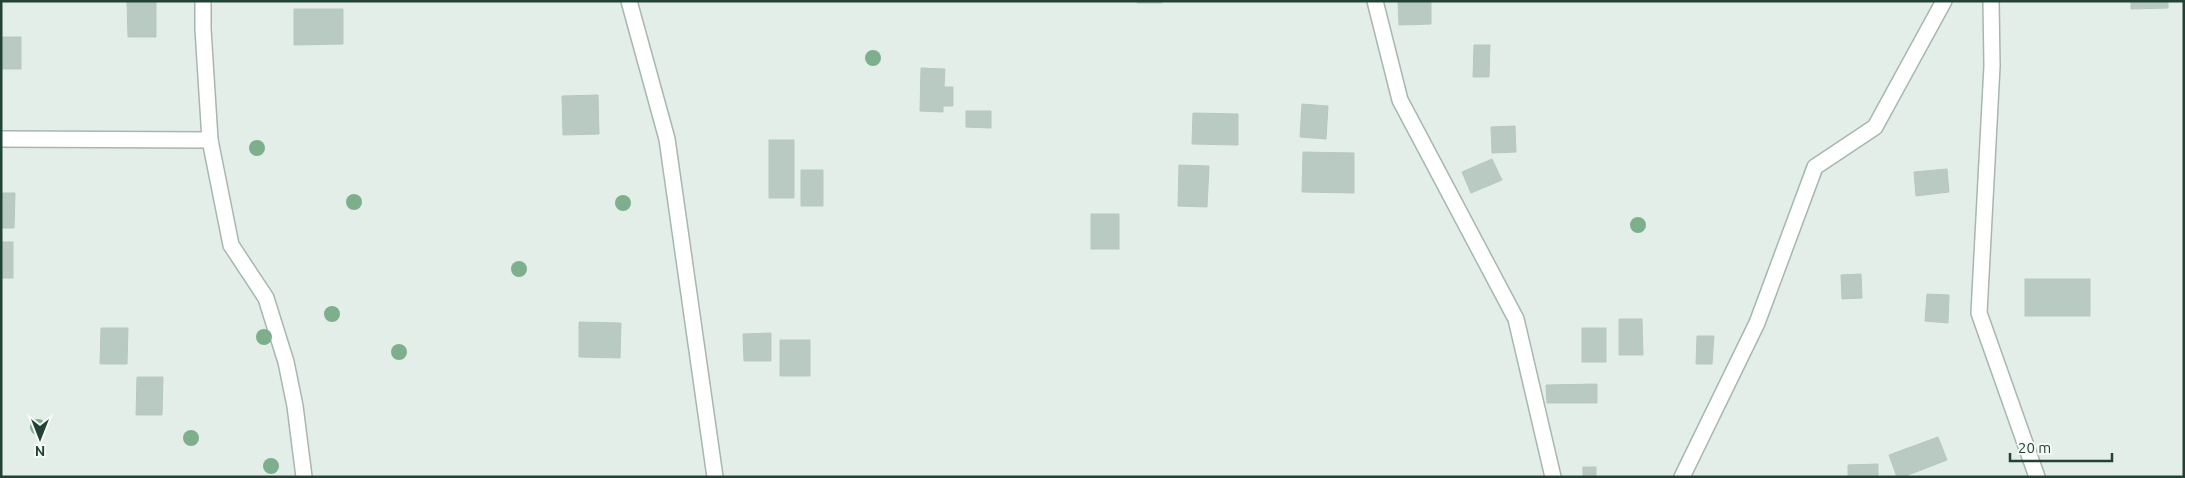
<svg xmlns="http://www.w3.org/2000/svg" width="2185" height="478" viewBox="0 0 2185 478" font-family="Ubuntu,sans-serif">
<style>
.building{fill:#b9cac2;stroke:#b6c9bf}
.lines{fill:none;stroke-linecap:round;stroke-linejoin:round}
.minor-casing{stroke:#a6b7b0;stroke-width:18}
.tertiary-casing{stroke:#a6b7b0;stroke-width:18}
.minor{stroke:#fff;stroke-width:15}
.tertiary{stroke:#fff;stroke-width:15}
.tree{fill:#7eaf8d}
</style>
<rect width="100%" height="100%" fill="#e4eee9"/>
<g class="building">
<polygon points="127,1 156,1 156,37 128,37"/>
<polygon points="1138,1 1162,1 1162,3 1137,3"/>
<polygon points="1398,1 1431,1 1431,24 1399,25"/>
<polygon points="2131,1 2168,1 2168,8 2131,9"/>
<polygon points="294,9 343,9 343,44 294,45"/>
<rect x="1" y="37" width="20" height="32"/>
<polygon points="1474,45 1490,45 1489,77 1473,77"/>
<polygon points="921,68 945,69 944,87 953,87 953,106 943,106 943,112 920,111"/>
<polygon points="598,95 599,134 563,135 562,96"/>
<polygon points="1302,104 1328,106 1326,139 1300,137"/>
<polygon points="966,111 991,111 991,128 966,127"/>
<polygon points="1193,113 1238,114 1238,145 1192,144"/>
<polygon points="1515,126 1516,152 1492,153 1491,127"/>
<rect x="769" y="140" width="25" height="58"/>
<polygon points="1303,152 1354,153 1354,193 1302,192"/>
<polygon points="1492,159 1502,180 1471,193 1462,172"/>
<polygon points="1179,165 1209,166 1207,207 1178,206"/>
<polygon points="1947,169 1949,192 1916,196 1914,172"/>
<rect x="801" y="170" width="22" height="36"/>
<polygon points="1,193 15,193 14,228 1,228"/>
<rect x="1091" y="214" width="28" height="35"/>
<rect x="1" y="242" width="12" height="36"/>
<polygon points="1861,274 1862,298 1842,299 1841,275"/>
<rect x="2025" y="279" width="65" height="37"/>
<polygon points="1927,294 1949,295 1948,323 1925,321"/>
<polygon points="1619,319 1642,319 1643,355 1619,355"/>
<polygon points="579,322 621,323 620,358 579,357"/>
<polygon points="101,328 128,328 127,364 100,364"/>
<rect x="1582" y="328" width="24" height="34"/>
<polygon points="771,333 771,361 744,361 743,334"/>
<polygon points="1697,336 1714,336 1712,364 1696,364"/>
<rect x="780" y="340" width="30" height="36"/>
<polygon points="137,377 163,377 162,415 136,415"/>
<polygon points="1597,384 1597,403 1547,403 1546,385"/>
<polygon points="1938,437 1947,460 1903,477 1897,477 1889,455"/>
<polygon points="1878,464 1878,477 1848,477 1848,465"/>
<rect x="1583" y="467" width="13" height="10"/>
</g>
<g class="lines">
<defs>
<g id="minor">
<polyline points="203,1 203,29 210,140 231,245 266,298 286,362 295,406 304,477"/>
<polyline points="1375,1 1400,100 1516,319 1553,477"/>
<polyline points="1991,1 1992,66 1979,313 2037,477"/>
<polyline points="1,139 210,140"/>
<polyline points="1682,477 1757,323 1815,167 1875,127 1944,1"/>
</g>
<polyline id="tertiary" points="629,1 667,139 715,477"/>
</defs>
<use href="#minor" class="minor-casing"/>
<use href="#tertiary" class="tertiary-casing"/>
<use href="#minor" class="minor"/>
<use href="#tertiary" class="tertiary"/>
</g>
<g class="tree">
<circle cx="873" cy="58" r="8"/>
<circle cx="257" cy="148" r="8"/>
<circle cx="354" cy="202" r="8"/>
<circle cx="623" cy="203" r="8"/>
<circle cx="1638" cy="225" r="8"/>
<circle cx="519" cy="269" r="8"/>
<circle cx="332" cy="314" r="8"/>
<circle cx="264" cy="337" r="8"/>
<circle cx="399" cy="352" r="8"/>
<circle cx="38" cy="427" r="8"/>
<circle cx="191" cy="438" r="8"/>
<circle cx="271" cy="466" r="8"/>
</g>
<rect width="2185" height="478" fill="none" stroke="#224236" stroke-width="5"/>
<g transform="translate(40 438) rotate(180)" stroke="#f5faf7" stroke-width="4" paint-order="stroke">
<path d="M0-4L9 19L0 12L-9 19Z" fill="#224236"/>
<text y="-8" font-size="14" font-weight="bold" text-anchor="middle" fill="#224236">N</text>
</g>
<path d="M2010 453v8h102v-8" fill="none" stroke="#224236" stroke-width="2.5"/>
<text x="2018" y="453" font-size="15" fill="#224236" stroke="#f5faf7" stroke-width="4" paint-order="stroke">20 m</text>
</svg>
